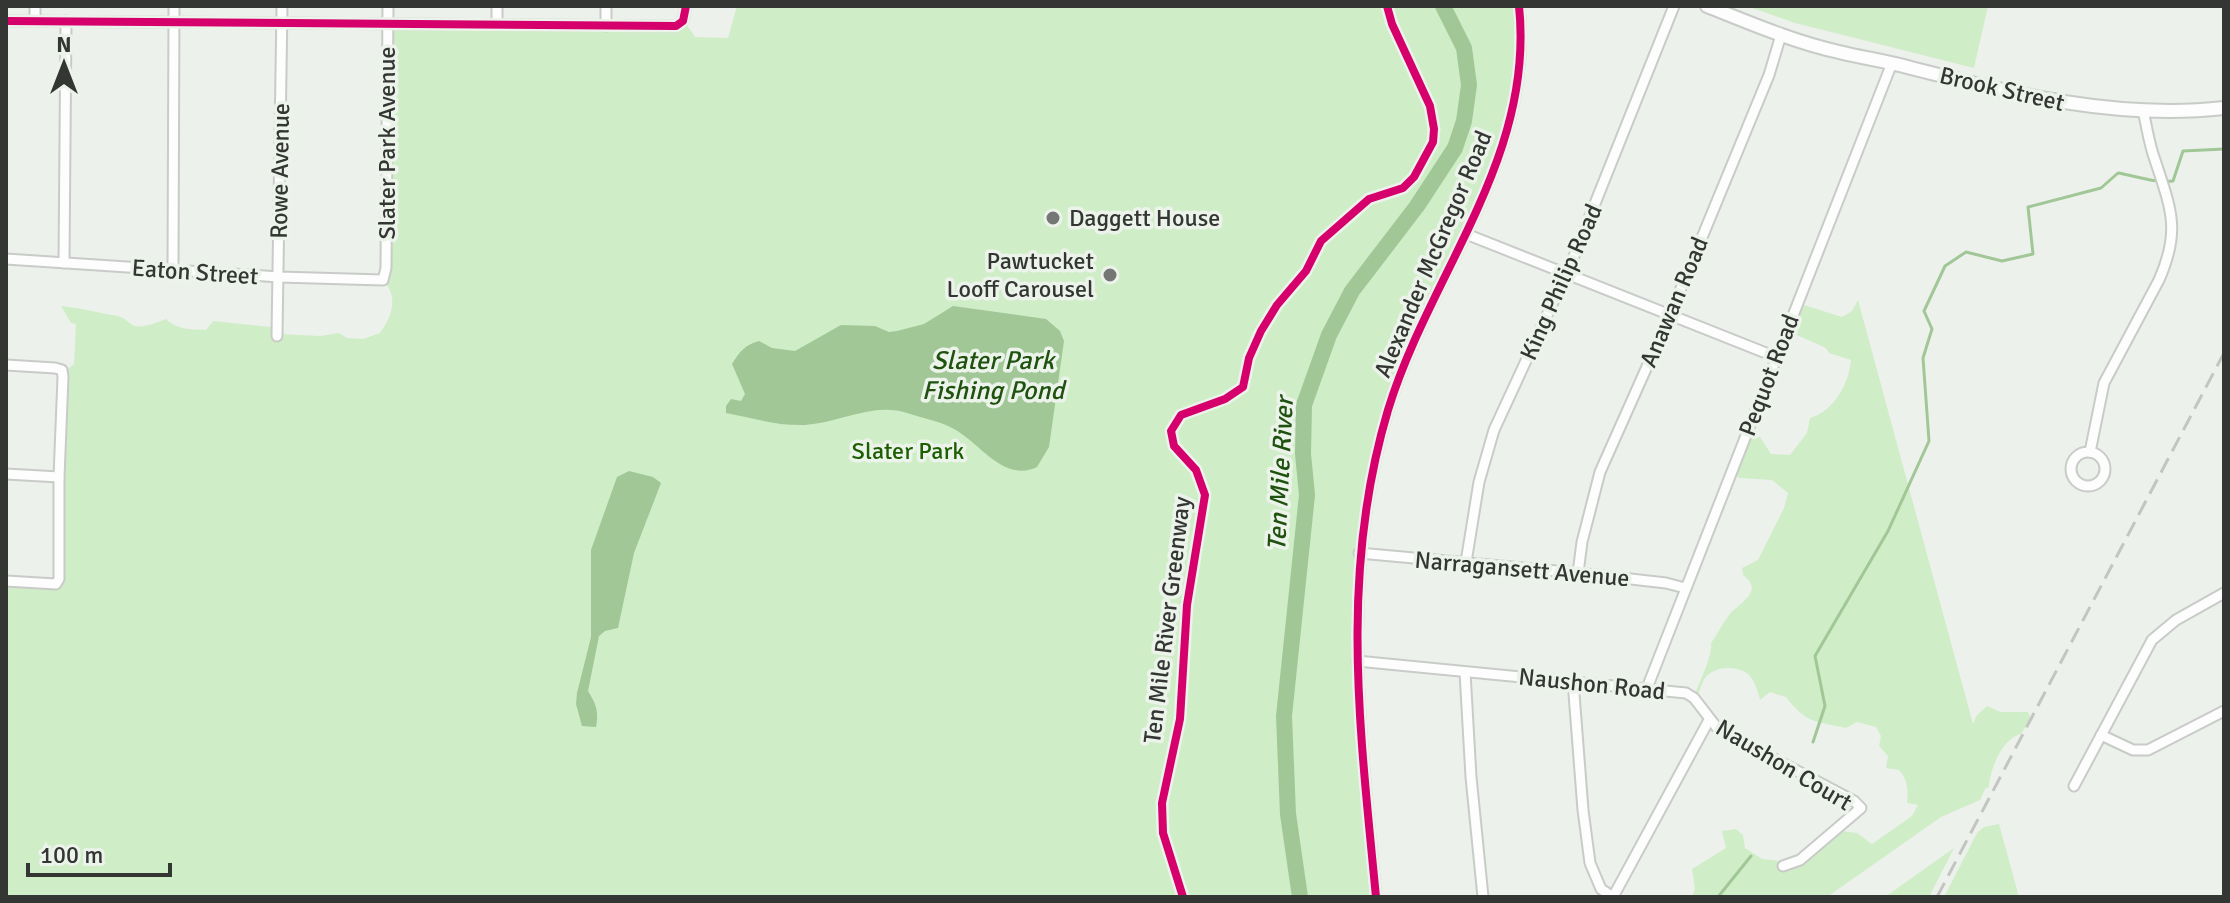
<svg xmlns="http://www.w3.org/2000/svg" width="2230" height="903" viewBox="0 0 2230 903" font-family="Signika,sans-serif">
<style>
.green{fill:#cfedc7}
.water{fill:#a1c797}
.lines{fill:none;stroke-linecap:round;stroke-linejoin:round}
.stream{stroke:#a1c797;stroke-width:3}
.river{stroke:#a1c797;stroke-width:16}
.street-casing{stroke:#c8cbc8;stroke-width:13}
.secondary-casing{stroke:#c8cbc8;stroke-width:16}
.street{stroke:#fcfdfc;stroke-width:9}
.secondary{stroke:#fcfdfc;stroke-width:12}
.rail{stroke:#c3c5c3;stroke-width:3;stroke-dasharray:16 8;stroke-linecap:butt}
.cycleway-casing{stroke:#ecf3ea;stroke-width:13}
.cycleway{stroke:#d6006c;stroke-width:8}
.poi-dot{fill:#747774;stroke:#ecf3ea;stroke-width:3}
.labels{text-anchor:middle;dominant-baseline:central;stroke-width:7;stroke-linejoin:round;paint-order:stroke}
.street-label{font-size:24px;fill:#333633;stroke:#ecf3ea}
.poi-label{font-size:24px;fill:#333633;stroke:#ecf3ea;text-anchor:start}
.park-label{font-size:24px;fill:#1c5f00;stroke:#ecf3ea}
.water-label{font-size:26px;font-style:italic;fill:#1f510f;stroke:#ecf3ea}
</style>
<rect width="100%" height="100%" fill="#edf1ec"/>
<g class="green">
<path d="M737 6H1519L1515 105 1443 292 1414 343 1375 460 1356 632 1376 897H6V583L59 582 63 373 74 364 76 324 71 323 61 306C81 308 99 313 118 316 125 317 128 324 135 326 143 328 159 322 166 319 177 330 191 329 206 330L213 321 279 328 280 334 320 336 339 333 347 338 363 339 380 333C391 318 398 300 386 283L391 26 685 22 695 37 728 38Z"/>
<polygon points="1747,6 1988,6 1974,68 1795,23"/>
<path d="M1858 300 1973 724 1977 715 1987 706 2001 712H2028L2031 719 2021 734C2002 738 1989 772 1989 787L1985 789 1980 800 1941 817 1827 897H1692L1695 889 1692 869 1726 848 1722 831 1736 829 1743 835 1745 848 1762 859 1781 861 1790 867 1841 831 1857 833 1872 844 1912 816 1918 805 1907 803C1908 790 1908 780 1899 770L1886 768 1888 756 1879 746 1881 736 1876 727 1857 722 1846 728C1814 721 1806 723 1786 697L1770 692 1760 700C1758 691 1755 682 1749 675 1738 665 1715 666 1706 677 1700 684 1701 693 1693 700 1698 684 1713 656 1711 643 1718 634 1722 624 1729 615 1737 604 1766 592 1743 575L1742 568 1758 560 1784 508 1788 493 1772 480 1739 478 1732 471 1749 439 1760 437 1771 454 1790 455 1807 433 1810 418C1833 412 1849 384 1851 360L1829 353 1826 348 1790 332 1801 304 1842 317 1852 311Z"/>
<polygon points="1999,824 2019,897 1944,897 1977,833 1984,827"/>
<polygon points="1954,848 1929,897 1885,897"/>
</g>
<g class="water">
<path d="M953 306 1046 319 1060 331 1064 341 1049 447 1037 467C1004 483 980 443 954 429 940 421 922 418 907 413 873 402 839 423 805 425 777 426 753 418 726 413V406L731 399 741 401 745 394 732 364C740 351 745 345 759 341L772 348 795 351 841 325 875 326 889 332 897 331 924 324Z"/>
<path d="M629 471 653 477 661 483 634 553 618 628 605 631 599 636 588 691C596 704 599 711 596 727L582 726 576 704 577 693 591 637V550L617 477Z"/>
</g>
<g class="lines">
<g class="stream">
<path d="M1813 742 1825 706 1815 656 1888 531 1929 441 1923 358 1932 329 1924 311 1945 266 1966 252 2002 261 2033 254 2028 207 2101 188 2118 173C2137 176 2153 183 2173 181L2183 151 2224 149"/>
<polyline points="1718,897 1751,856"/>
</g>
<polyline class="river" points="1300,897 1288,814 1284,716 1307,495 1303,454 1304,405 1329,335 1352,291 1417,206 1455,148 1464,121 1469,85 1464,48 1443,6"/>
<defs>
<g id="street">
<polyline points="6,21 676,26 683,21 686,6"/>
<polyline points="35,21 35,6"/>
<polyline points="497,24 497,6"/>
<polyline points="606,26 606,6"/>
<polyline points="1466,234 1776,357"/>
<polyline points="6,259 279,277 383,280 386,268 388,6"/>
<polyline points="64,263 66,21"/>
<polyline points="173,270 174,6"/>
<polyline points="277,336 282,6"/>
<polyline points="6,365 55,368 62,370 63,377 59,477 59,579 56,584 6,581"/>
<circle cx="2088" cy="469" r="17"/>
<path d="M2090 452 2104 383 2159 280C2181 230 2171 209 2155 160 2149 144 2147 127 2143 111"/>
<polyline points="6,474 59,477"/>
<polyline points="1359,553 1578,573 1666,583 1685,588"/>
<polyline points="1466,562 1479,482 1494,430 1572,261 1674,6"/>
<polyline points="1578,573 1582,542 1600,472 1670,315 1769,75 1781,35"/>
<polyline points="1357,661 1686,693 1694,698 1718,729 1854,801 1861,808 1800,860 1783,866"/>
<polyline points="1465,672 1471,777 1483,897"/>
<polyline points="1573,681 1583,810 1590,863 1601,889 1613,897"/>
<polyline points="1647,688 1892,63"/>
<polyline points="2101,735 2133,750 2148,750 2224,711"/>
<polyline points="2074,786 2152,640 2176,620 2224,593"/>
<path d="M1376 897C1360 730 1339 574 1388 410 1430 273 1535 158 1519 6"/>
<polyline points="1613,897 1709,720"/>
</g>
<path id="secondary" d="M1707 6C1750 23 1794 42 1839 52 1863 58 1887 61 1911 68 2014 94 2117 120 2224 108"/>
</defs>
<use href="#street" class="street-casing"/>
<use href="#secondary" class="secondary-casing"/>
<use href="#street" class="street"/>
<use href="#secondary" class="secondary"/>
<polyline class="rail" points="1937,897 2224,353"/>
<defs>
<g id="cycleway">
<polyline points="6,21 676,26 683,21 686,6"/>
<polyline points="1183,897 1163,833 1162,803 1180,719 1187,605 1205,495 1196,470 1174,446 1171,431 1181,415 1225,399 1243,387 1249,358 1261,331 1277,305 1306,271 1321,241 1369,199 1403,188 1414,177 1433,142 1434,129 1430,106 1392,24 1387,6"/>
<path d="M1376 897C1360 730 1339 574 1388 410 1430 273 1535 158 1519 6"/>
</g>
</defs>
<use href="#cycleway" class="cycleway-casing"/>
<use href="#cycleway" class="cycleway"/>
</g>
<g class="poi-dot">
<circle cx="1053" cy="218" r="8"/>
<circle cx="1110" cy="275" r="8"/>
</g>
<g class="labels">
<g class="street-label">
<text transform="translate(2002 89) rotate(13)">Brook Street</text>
<text transform="translate(387 143) rotate(-90)">Slater Park Avenue</text>
<text transform="translate(280 171) rotate(-89)">Rowe Avenue</text>
<text transform="translate(1433 254) rotate(-67)">Alexander McGregor Road</text>
<text transform="translate(195 272) rotate(4)">Eaton Street</text>
<text transform="translate(1561 282) rotate(-66)">King Philip Road</text>
<text transform="translate(1674 302) rotate(-67)">Anawan Road</text>
<text transform="translate(1769 375) rotate(-69)">Pequot Road</text>
<text transform="translate(1522 569) rotate(5)">Narragansett Avenue</text>
<text transform="translate(1167 620) rotate(-83)">Ten Mile River Greenway</text>
<text transform="translate(1592 684) rotate(6)">Naushon Road</text>
<text transform="translate(1784 765) rotate(31)">Naushon Court</text>
</g>
<g class="poi-label">
<text x="1069" y="218">Daggett House</text>
<text x="1094" y="261" text-anchor="end">Pawtucket<tspan x="1094" dy="28">Looff Carousel</tspan></text>
</g>
<g class="park-label">
<text x="908" y="451">Slater Park</text>
</g>
<g class="water-label">
<text x="993" y="361">Slater Park<tspan x="993" dy="30">Fishing Pond</tspan></text>
<text transform="translate(1281 474) rotate(-87)">Ten Mile River</text>
</g>
</g>
<rect width="2230" height="903" fill="none" stroke="#333633" stroke-width="16"/>
<g transform="translate(64 64)" stroke="#ecf3ea" stroke-width="6" paint-order="stroke">
<path d="M0-6L14 30L0 20L-14 30Z" fill="#333633"/>
<text y="-12" font-size="22" font-weight="bold" text-anchor="middle" fill="#333633">N</text>
</g>
<path d="M28 863v12h142v-12" fill="none" stroke="#333633" stroke-width="4"/>
<text x="40" y="863" font-size="24" fill="#333633" stroke="#ecf3ea" stroke-width="6" paint-order="stroke">100 m</text>
</svg>
